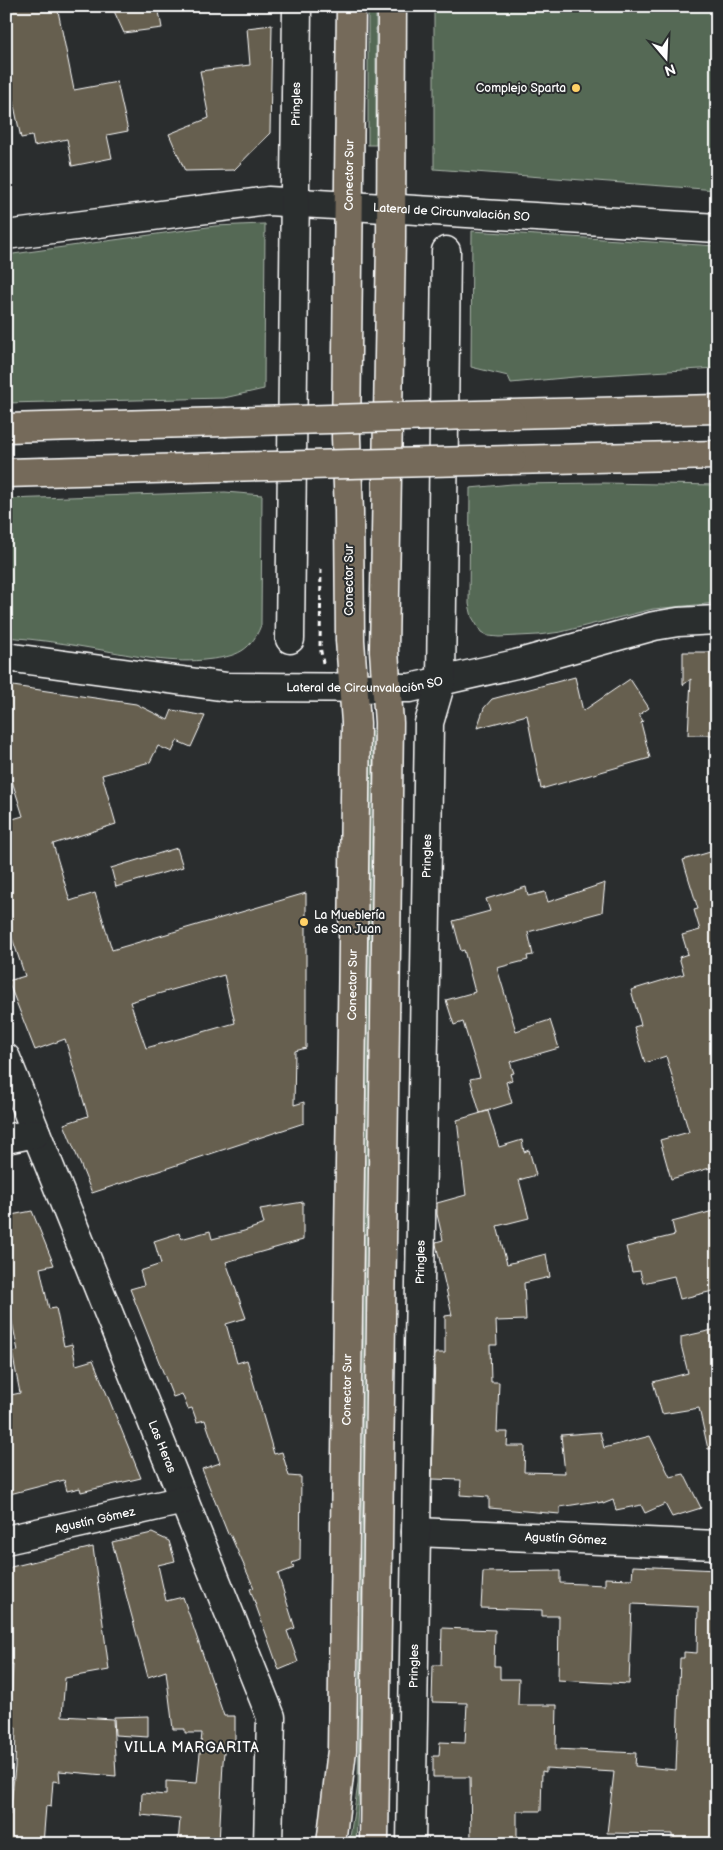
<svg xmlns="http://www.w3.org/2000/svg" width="723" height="1850" viewBox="0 0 723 1850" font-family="'Balsamiq Sans',sans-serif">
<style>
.green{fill:#546955;stroke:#aab4aa}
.building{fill:#665f4f;stroke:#fff;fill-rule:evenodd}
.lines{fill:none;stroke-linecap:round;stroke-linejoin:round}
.minor-casing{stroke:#fff;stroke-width:31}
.major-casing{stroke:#fff;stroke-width:31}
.highway-casing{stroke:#fff;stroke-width:31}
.path{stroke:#fff;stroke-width:3;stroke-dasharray:5 4;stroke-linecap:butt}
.minor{stroke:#2a2d2e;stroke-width:28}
.major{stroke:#746a5a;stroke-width:28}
.highway{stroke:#746a5a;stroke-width:28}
.highway-bridge-casing{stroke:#fff;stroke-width:31;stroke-linecap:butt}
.highway-bridge{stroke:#746a5a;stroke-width:28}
.poi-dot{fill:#ffd166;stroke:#2a2d2e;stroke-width:2}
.labels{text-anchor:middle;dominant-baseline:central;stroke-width:4;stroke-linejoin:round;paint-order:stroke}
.poi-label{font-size:12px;fill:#fff;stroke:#2a2d2e;text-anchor:end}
.street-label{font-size:12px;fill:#fff;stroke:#2a2d2e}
.neighbourhood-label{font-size:14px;letter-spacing:1px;fill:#fff;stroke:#2a2d2e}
</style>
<rect width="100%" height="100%" fill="#2a2d2e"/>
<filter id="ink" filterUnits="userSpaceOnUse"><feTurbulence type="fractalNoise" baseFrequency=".02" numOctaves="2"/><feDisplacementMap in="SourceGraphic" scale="10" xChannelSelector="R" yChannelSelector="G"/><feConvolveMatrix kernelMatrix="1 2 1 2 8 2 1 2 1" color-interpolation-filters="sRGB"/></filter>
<g filter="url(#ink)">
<g class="green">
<rect x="368" y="6" width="8" height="139"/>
<polygon points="434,6 717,6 717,190 434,169"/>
<polygon points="263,224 265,224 264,389 224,398 6,403 6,255 215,226"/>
<polygon points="472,231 717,246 717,368 585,376 511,383 508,376 471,367"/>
<polygon points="604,483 717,485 717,603 653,609 561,632 538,635 499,637 488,636 481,632 472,617 469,604 470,488 512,484"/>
<path d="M225 492 262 495 261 625C250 655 231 657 204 660 165 664 128 654 90 648 62 643 34 639 6 637V499Z"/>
<polygon points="371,730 373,730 359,1784 356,1844 349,1844 358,1784"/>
</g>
<g class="building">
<polygon points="6,6 57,6 74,90 117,82 128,131 107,135 112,158 72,166 67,139 34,146 32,136 21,138 13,101 10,101 6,79"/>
<polygon points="129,6 158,6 162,28 124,33 114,11 129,9"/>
<polygon points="272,25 270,133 234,170 185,171 169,134 209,118 200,71 250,65 247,28"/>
<polygon points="683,652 717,652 717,735 688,735 691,679 683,685"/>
<polygon points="575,677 583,711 630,679 649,708 639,715 643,721 641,723 650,758 541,789 527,715 477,728 484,708 492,699"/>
<path d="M6 685 136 704 168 720 172 710 205 716 191 747 177 741 172 752 158 746 150 762 102 775 116 824 53 844 70 901 95 893 112 950 306 893V1048L295 1051 294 1105 304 1102V1123L92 1193 64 1124 88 1116 65 1039 35 1050 8 981 25 976 6 920V821L23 816 6 762ZM224 975 235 1023 146 1048 130 1002Z"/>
<polygon points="177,848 183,867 116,887 111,868"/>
<polygon points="717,850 717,1166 671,1179 660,1140 689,1132 666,1056 645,1063 634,1027 641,1025 631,990 684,974 679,957 688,954 682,935 700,930 694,910 698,909 683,860"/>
<polygon points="605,883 602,912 528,932 533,955 527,956 528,960 497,968 516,1031 550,1020 559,1048 510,1062 514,1073 510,1074 512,1080 506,1082 512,1103 480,1113 470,1079 480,1077 463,1022 454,1025 446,1000 475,992 464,950 461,951 453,921 490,911 486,899 526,887 528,896 545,892 548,902"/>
<polygon points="488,1111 499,1147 522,1140 524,1152 529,1150 536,1175 519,1180 529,1218 497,1226 507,1264 546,1254 550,1277 524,1283 526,1320 496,1321 497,1345 490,1345 491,1382 499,1382 497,1432 508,1432 507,1446 525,1446 524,1472 565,1473 561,1435 600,1432 604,1448 650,1436 670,1477 684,1474 701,1508 672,1517 665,1504 645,1513 641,1505 616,1510 613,1500 603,1504 602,1502 598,1503 597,1501 560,1507 560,1514 489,1508 489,1497 460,1495 461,1480 432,1479 435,1353 445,1353 445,1316 452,1315 436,1244 436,1242 443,1240 437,1214 437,1203 466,1195 457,1120"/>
<polygon points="303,1202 303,1240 226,1262 246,1318 226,1324 237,1363 247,1360 274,1454 282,1452 289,1476 301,1477 300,1560 292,1563 294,1568 278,1574 295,1628 287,1631 298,1662 279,1670 250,1589 254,1588 230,1534 228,1534 202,1469 220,1463 205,1420 197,1422 192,1408 188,1409 182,1394 173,1397 130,1289 144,1285 140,1271 161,1264 154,1241 179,1233 181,1239 210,1231 212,1239 244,1231 264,1224 260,1209"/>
<polygon points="717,1210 717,1290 680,1299 674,1276 643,1283 640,1271 632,1272 626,1247 675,1235 672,1222"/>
<polygon points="32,1211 54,1265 40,1268 49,1309 56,1308 64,1346 72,1344 76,1365 93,1360 141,1478 81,1492 80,1488 67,1491 64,1480 6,1495 6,1396 20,1393 12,1352 18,1351 9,1307 6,1307 6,1216"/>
<polygon points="717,1329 717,1448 708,1449 699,1408 662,1414 653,1382 688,1373 681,1345 681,1337"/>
<polygon points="152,1533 169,1541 175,1561 158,1565 166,1601 183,1597 224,1716 235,1716 235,1744 225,1743 223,1762 219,1844 178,1844 180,1819 141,1815 142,1793 166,1795 166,1781 197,1783 202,1733 185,1733 185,1729 173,1729 166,1671 148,1677 112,1542"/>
<polygon points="93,1547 109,1670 65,1678 62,1716 113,1719 116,1776 59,1771 60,1782 53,1781 51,1807 46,1806 43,1844 6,1844 6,1815 10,1815 15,1767 16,1728 10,1728 13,1664 6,1664 6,1573 11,1567"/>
<polygon points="633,1566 717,1570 717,1844 672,1844 672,1834 607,1833 614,1772 546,1768 546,1772 542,1771 541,1811 517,1811 517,1844 471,1844 470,1777 433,1777 433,1756 439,1756 440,1742 465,1743 467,1703 432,1702 433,1665 441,1665 442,1628 495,1630 494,1666 500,1666 500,1679 519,1679 518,1705 557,1705 556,1749 636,1753 635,1766 676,1770 680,1658 684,1658 684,1652 697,1653 698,1607 632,1604 629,1684 558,1680 559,1616 542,1616 542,1610 481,1608 483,1572 560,1571 560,1583 605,1585 605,1578 632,1579"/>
<polygon points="148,1716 148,1737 115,1735 114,1717"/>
</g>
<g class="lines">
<defs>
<g id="minor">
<path id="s1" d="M6 235 268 201 717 228"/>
<path id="s2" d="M290 639 297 6"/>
<path id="s3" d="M6 657 227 687 410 688 516 664 654 626 678 622 717 620"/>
<path id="s4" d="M6 1058 271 1717 268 1844"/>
<polyline points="6,1139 36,1133"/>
<path id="s5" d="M416 1532 717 1545"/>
<path id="s6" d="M6 1540 184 1500"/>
<path id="s7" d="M411 1844 429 723 441 682 446 251"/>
</g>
<g id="major">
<path id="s8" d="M331 1844 342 1750 356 723 350 640 349 511 346 438 351 6"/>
<polyline points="374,1844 389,723 384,651 391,239 392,6"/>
</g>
<g id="highway">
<polyline points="512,414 717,409"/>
<polyline points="6,428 224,422"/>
<polyline points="512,460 717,455"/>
<polyline points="6,473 225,467"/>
</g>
</defs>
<use href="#minor" class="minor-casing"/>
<use href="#major" class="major-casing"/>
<use href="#highway" class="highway-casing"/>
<polyline class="path" points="321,569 320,646 323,663"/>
<use href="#minor" class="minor"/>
<use href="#major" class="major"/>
<use href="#highway" class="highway"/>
<defs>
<g id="highway-bridge">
<polyline points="224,422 512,414"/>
<polyline points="225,467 512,460"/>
</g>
</defs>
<use href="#highway-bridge" class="highway-bridge-casing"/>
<use href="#highway-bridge" class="highway-bridge"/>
</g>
</g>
<g class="poi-dot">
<circle cx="576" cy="88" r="5"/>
<circle cx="304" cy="922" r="5"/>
</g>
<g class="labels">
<g class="poi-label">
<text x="566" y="88">Complejo Sparta</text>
<text x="314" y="915" text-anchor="start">La Mueblería<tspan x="314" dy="14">de San Juan</tspan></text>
</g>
<g class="street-label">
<text stroke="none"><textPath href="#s2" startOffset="535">Pringles</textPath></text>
<text stroke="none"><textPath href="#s8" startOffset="1670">Conector Sur</textPath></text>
<text stroke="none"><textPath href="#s1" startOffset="448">Lateral de Circunvalación SO</textPath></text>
<text transform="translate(349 580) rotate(-90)">Conector Sur</text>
<text stroke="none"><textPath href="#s3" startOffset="361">Lateral de Circunvalación SO</textPath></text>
<text stroke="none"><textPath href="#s7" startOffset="988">Pringles</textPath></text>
<text stroke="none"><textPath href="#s8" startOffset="860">Conector Sur</textPath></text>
<text stroke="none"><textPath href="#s7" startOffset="582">Pringles</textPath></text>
<text stroke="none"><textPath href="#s8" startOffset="455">Conector Sur</textPath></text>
<text stroke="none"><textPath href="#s4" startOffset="419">Las Heras</textPath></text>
<text stroke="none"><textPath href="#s6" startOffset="91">Agustín Gómez</textPath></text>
<text stroke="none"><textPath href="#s5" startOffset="150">Agustín Gómez</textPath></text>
<text stroke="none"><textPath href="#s7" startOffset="178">Pringles</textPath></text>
</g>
<g class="neighbourhood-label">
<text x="192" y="1747">VILLA MARGARITA</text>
</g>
</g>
<rect width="723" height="1850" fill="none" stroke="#2a2d2e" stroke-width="25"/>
<rect x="12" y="12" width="698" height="1825" fill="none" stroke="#fff" stroke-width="2" filter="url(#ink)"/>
<g transform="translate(666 58) rotate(161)" stroke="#2a2d2e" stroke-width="4" paint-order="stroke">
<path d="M0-4L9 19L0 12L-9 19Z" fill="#ffffff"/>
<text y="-8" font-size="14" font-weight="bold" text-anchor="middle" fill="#ffffff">N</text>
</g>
</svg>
